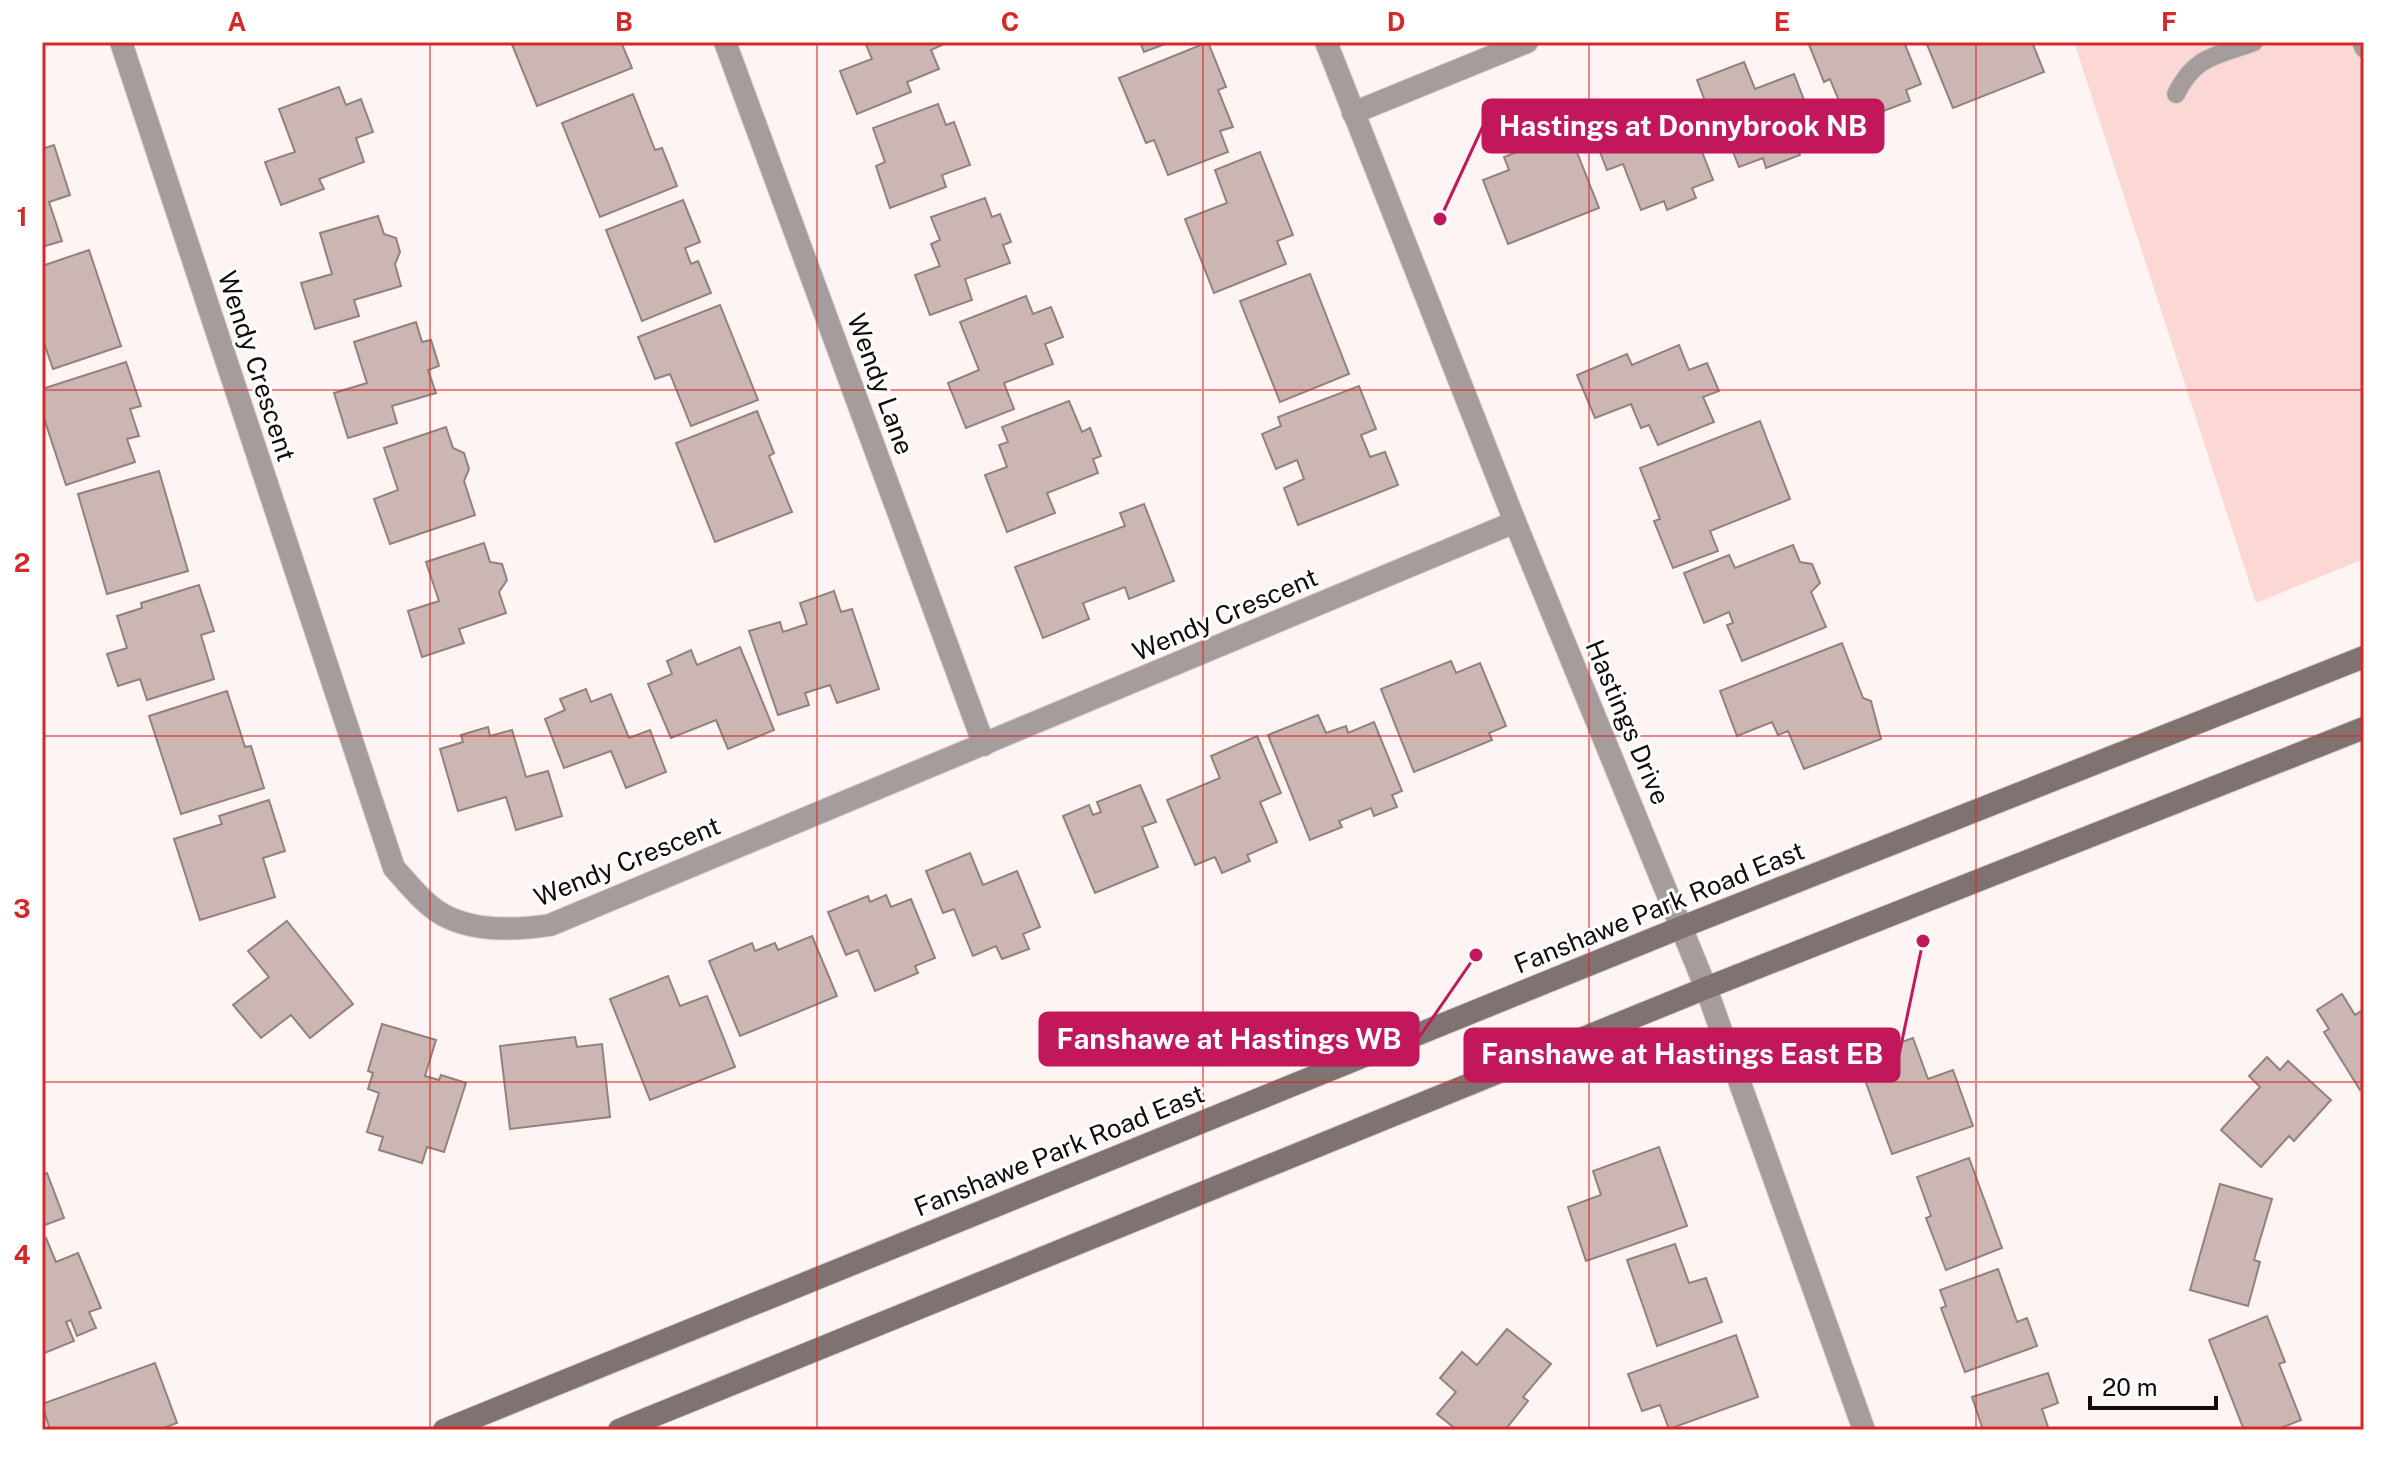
<svg xmlns="http://www.w3.org/2000/svg" width="2406" height="1472" viewBox="0 0 2406 1472" font-family="'Public Sans',sans-serif">
<style>
.green{fill:#fcd8d4}
.building{fill:#cbb6b3;stroke:#94807d;stroke-width:2}
.lines{fill:none;stroke-linecap:round;stroke-linejoin:round}
.service-casing{stroke:#d7cfce;stroke-width:20}
.minor-casing{stroke:#d7cfce;stroke-width:24}
.tertiary-casing{stroke:#d7cfce;stroke-width:24}
.secondary-casing{stroke:#d7cfce;stroke-width:24}
.service{stroke:#a69c9b;stroke-width:18}
.minor{stroke:#a69c9b;stroke-width:22}
.tertiary{stroke:#a69c9b;stroke-width:22}
.secondary{stroke:#7f7270;stroke-width:22}
.grid{fill:none;stroke:#d62828;stroke-width:2;stroke-opacity:0.55}
.labels{text-anchor:middle;dominant-baseline:central;stroke-width:6;stroke-linejoin:round;paint-order:stroke}
.street-label{font-size:26px;fill:#120b0a;stroke:#fff}
.leader{fill:none;stroke:#c2185b;stroke-width:3}
.callout-dot{fill:#c2185b;stroke:#fff;stroke-width:3}
.callout{fill:#c2185b;stroke:#c2185b;stroke-width:3}
.callout-label{font-size:28px;text-anchor:middle;font-weight:bold;fill:#fff}
.neatline{fill:none;stroke:#d62828;stroke-width:3}
.grid-label{font-size:26px;text-anchor:middle;font-weight:bold;fill:#d62828}
</style>
<rect width="100%" height="100%" fill="#fdf4f3"/>
<polygon class="green" points="2074,42 2364,42 2364,559 2256,603"/>
<g class="building">
<polygon points="511,42 621,42 632,68 537,106"/>
<polygon points="865,42 941,42 942,45 931,50 939,69 907,82 911,92 857,114 840,71 872,59"/>
<polygon points="1140,42 1170,42 1144,52"/>
<polygon points="1208,42 1226,87 1218,90 1233,127 1220,131 1228,152 1168,175 1154,140 1146,143 1119,78"/>
<polygon points="1808,42 1904,42 1921,84 1906,90 1910,101 1881,112 1878,102 1845,115 1830,79 1824,82"/>
<polygon points="1926,42 2032,42 2044,72 1953,108"/>
<polygon points="1744,62 1755,89 1794,74 1818,136 1795,145 1800,155 1766,168 1763,158 1739,167 1720,119 1713,122 1697,80"/>
<polygon points="339,87 346,105 361,99 373,132 356,138 364,162 319,179 324,189 281,205 265,162 295,152 279,109"/>
<polygon points="633,94 655,150 662,148 677,186 600,217 562,123"/>
<polygon points="938,104 946,125 954,122 970,165 942,175 946,187 890,208 876,166 885,162 873,128"/>
<polygon points="1636,106 1648,138 1690,121 1713,180 1692,188 1696,198 1667,210 1664,201 1641,210 1623,164 1607,170 1589,124"/>
<polygon points="1569,132 1599,208 1508,244 1483,180 1509,170 1504,157"/>
<polygon points="54,145 70,195 49,202 62,241 42,247 42,149"/>
<polygon points="1260,152 1293,235 1277,241 1286,264 1214,293 1185,219 1227,203 1215,170"/>
<polygon points="985,198 992,217 1000,214 1011,242 1003,245 1010,263 965,279 972,300 930,315 915,275 940,266 931,244 940,240 931,217"/>
<polygon points="683,200 700,242 685,248 691,264 698,261 711,293 642,321 606,230"/>
<polygon points="378,216 384,234 396,238 400,252 395,264 401,286 354,300 359,316 315,329 301,283 332,274 320,233"/>
<polygon points="89,250 121,346 53,369 42,337 42,266"/>
<polygon points="1310,274 1349,374 1280,402 1240,301"/>
<polygon points="1026,296 1033,314 1051,307 1063,337 1045,344 1053,364 1004,383 1014,409 966,428 948,383 979,370 960,322"/>
<polygon points="720,305 758,400 691,426 670,374 655,379 638,337"/>
<polygon points="416,322 422,342 431,340 439,366 428,370 436,393 392,406 397,423 348,438 334,393 367,383 354,342"/>
<polygon points="1679,345 1689,370 1707,363 1719,391 1703,397 1714,422 1658,445 1649,425 1641,428 1631,404 1595,418 1577,375 1627,354 1632,365"/>
<polygon points="126,362 141,406 130,409 139,436 127,439 135,462 66,485 42,412 42,389"/>
<polygon points="1359,386 1376,429 1361,435 1370,457 1385,452 1398,485 1298,525 1284,488 1304,479 1297,460 1276,469 1262,434 1281,426 1278,417"/>
<polygon points="1069,401 1082,432 1090,428 1101,456 1093,459 1098,473 1047,493 1055,513 1007,532 985,475 1007,467 999,445 1008,442 1002,427"/>
<polygon points="757,411 774,453 769,456 792,512 715,542 676,443"/>
<polygon points="1760,421 1790,499 1710,531 1718,551 1673,568 1654,521 1660,519 1640,468"/>
<polygon points="446,427 453,448 464,453 469,469 464,481 475,515 390,544 374,499 398,490 384,448"/>
<polygon points="159,471 188,571 107,594 78,494"/>
<polygon points="1144,504 1174,581 1129,599 1125,587 1083,603 1089,619 1043,638 1015,567 1125,526 1120,513"/>
<polygon points="484,543 490,562 502,564 507,580 499,592 506,613 459,629 464,643 422,657 408,611 439,601 426,562"/>
<polygon points="1793,545 1800,562 1812,564 1820,583 1811,592 1826,627 1742,661 1727,625 1733,623 1729,612 1704,623 1684,573 1729,555 1735,568"/>
<polygon points="199,585 214,631 201,635 214,679 147,700 140,679 118,686 107,654 127,648 117,616 142,608 141,603"/>
<polygon points="834,591 841,612 852,609 879,689 837,703 830,685 805,693 809,705 778,715 749,631 780,622 783,632 807,624 800,603"/>
<polygon points="1842,643 1863,698 1871,701 1881,739 1804,769 1788,731 1778,735 1772,722 1737,736 1720,691"/>
<polygon points="740,647 774,730 728,749 716,720 671,738 648,684 672,674 667,661 691,650 697,665"/>
<polygon points="1451,661 1456,673 1480,663 1506,726 1489,733 1492,740 1414,772 1381,689"/>
<polygon points="586,689 591,702 611,694 629,738 650,730 666,772 626,788 611,751 564,768 545,719 565,710 560,699"/>
<polygon points="227,691 245,747 251,746 264,788 181,814 149,716"/>
<polygon points="1318,715 1326,733 1346,726 1348,733 1374,722 1402,791 1392,795 1397,807 1374,816 1371,808 1339,821 1342,827 1310,840 1268,735"/>
<polygon points="488,727 490,736 512,730 526,777 548,771 562,816 516,830 506,797 458,811 440,749 463,742 461,735"/>
<polygon points="1257,736 1281,793 1260,802 1277,842 1247,855 1250,861 1222,873 1215,857 1195,865 1167,800 1220,778 1211,756"/>
<polygon points="1140,785 1156,822 1142,827 1158,867 1095,893 1063,816 1089,805 1093,815 1101,812 1097,802"/>
<polygon points="269,800 285,851 263,858 275,897 200,920 174,839 222,824 219,816"/>
<polygon points="970,853 983,885 1017,871 1040,927 1023,934 1029,949 1002,959 996,946 973,956 954,909 943,913 926,871"/>
<polygon points="886,895 891,907 911,899 935,958 915,966 918,973 875,991 858,950 846,955 828,912 868,896 870,902"/>
<polygon points="287,921 353,1004 310,1038 291,1015 261,1038 233,1005 269,977 248,951"/>
<polygon points="812,936 837,996 740,1036 709,961 752,943 755,951 775,943 778,950"/>
<polygon points="668,976 680,1006 707,996 735,1067 650,1100 610,999"/>
<polygon points="2342,994 2355,1015 2364,1009 2364,1088 2360,1090 2324,1032 2329,1029 2317,1010"/>
<polygon points="382,1024 436,1040 425,1076 439,1080 441,1075 466,1083 444,1152 427,1147 422,1163 379,1150 383,1137 367,1132 379,1093 368,1089 373,1073 368,1071"/>
<polygon points="575,1037 577,1047 602,1044 610,1117 510,1129 500,1046"/>
<polygon points="1913,1038 1928,1079 1953,1070 1973,1126 1892,1154 1857,1058"/>
<polygon points="2267,1057 2280,1070 2288,1061 2331,1100 2294,1141 2289,1136 2261,1167 2221,1130 2260,1087 2249,1076"/>
<polygon points="1659,1147 1687,1226 1586,1261 1568,1207 1601,1195 1593,1171"/>
<polygon points="1969,1158 2002,1248 1946,1270 1926,1218 1931,1216 1917,1177"/>
<polygon points="47,1173 64,1218 42,1226 42,1175"/>
<polygon points="2220,1184 2272,1199 2254,1260 2260,1262 2248,1306 2190,1290"/>
<polygon points="46,1238 56,1262 78,1253 101,1308 89,1312 96,1328 77,1336 71,1320 66,1322 74,1341 42,1354 42,1240"/>
<polygon points="1675,1244 1689,1283 1706,1278 1722,1322 1657,1346 1627,1260"/>
<polygon points="1998,1269 2017,1322 2027,1318 2037,1346 1965,1372 1941,1308 1946,1306 1940,1290"/>
<polygon points="2267,1316 2285,1362 2279,1364 2301,1420 2276,1430 2244,1430 2209,1340"/>
<polygon points="1507,1329 1551,1364 1523,1397 1528,1401 1505,1430 1457,1430 1437,1414 1456,1392 1440,1378 1462,1352 1477,1365"/>
<polygon points="1736,1335 1758,1397 1669,1429 1660,1405 1642,1411 1628,1374"/>
<polygon points="155,1363 177,1423 158,1430 50,1430 42,1404"/>
<polygon points="2048,1373 2058,1403 2042,1409 2049,1430 1983,1430 1972,1397"/>
</g>
<g class="lines">
<defs>
<g id="service">
<polyline points="2361,42 2364,49"/>
<path d="M2176 94C2195 55 2217 56 2254 42"/>
</g>
<g id="minor">
<path d="M121 42 394 868C405 880 416 894 429 905 461 933 511 931 550 925L1515 522"/>
<polyline points="725,42 984,745"/>
<polyline points="1353,113 1527,42"/>
</g>
<polyline id="tertiary" points="1326,42 1515,522 1706,988 1864,1430"/>
<g id="secondary">
<polyline points="444,1430 1682,927 2364,657"/>
<polyline points="619,1430 1706,988 2364,728"/>
</g>
</defs>
<use href="#service" class="service-casing"/>
<use href="#minor" class="minor-casing"/>
<use href="#tertiary" class="tertiary-casing"/>
<use href="#secondary" class="secondary-casing"/>
<use href="#service" class="service"/>
<use href="#minor" class="minor"/>
<use href="#tertiary" class="tertiary"/>
<use href="#secondary" class="secondary"/>
</g>
<path class="grid" d="M430 42V1430M817 42V1430M1203 42V1430M1589 42V1430M1976 42V1430M42 390H2364M42 736H2364M42 1082H2364"/>
<g class="labels">
<g class="street-label">
<text transform="translate(257 366) rotate(72)">Wendy Crescent</text>
<text transform="translate(881 384) rotate(70)">Wendy Lane</text>
<text transform="translate(1225 614) rotate(-23)">Wendy Crescent</text>
<text transform="translate(1628 722) rotate(67)">Hastings Drive</text>
<text transform="translate(627 861) rotate(-22)">Wendy Crescent</text>
<text transform="translate(1659 907) rotate(-22)">Fanshawe Park Road East</text>
<text transform="translate(1059 1150) rotate(-22)">Fanshawe Park Road East</text>
</g>
</g>
<path class="leader" d="M1440 219L1483 126M1476 955L1418 1039M1923 941L1899 1055"/>
<g class="callout-dot">
<circle cx="1440" cy="219" r="8"/>
<circle cx="1476" cy="955" r="8"/>
<circle cx="1923" cy="941" r="8"/>
</g>
<g class="callout">
<rect x="1483" y="100" width="400" height="52" rx="8"/>
<rect x="1040" y="1013" width="378" height="52" rx="8"/>
<rect x="1465" y="1029" width="434" height="52" rx="8"/>
</g>
<g class="callout-label">
<text x="1683" y="136">Hastings at Donnybrook NB</text>
<text x="1229" y="1049">Fanshawe at Hastings WB</text>
<text x="1682" y="1064">Fanshawe at Hastings East EB</text>
</g>
<rect width="2406" height="1472" fill="none" stroke="#ffffff" stroke-width="88"/>
<path d="M2090 1396v12h126v-12" fill="none" stroke="#120b0a" stroke-width="4"/>
<text x="2102" y="1396" font-size="24" fill="#120b0a" stroke="#ffffff" stroke-width="6" paint-order="stroke">20 m</text>
<rect x="44" y="44" width="2318" height="1384" class="neatline"/>
<g class="grid-label">
<text x="237" y="31">A</text>
<text x="624" y="31">B</text>
<text x="1010" y="31">C</text>
<text x="1396" y="31">D</text>
<text x="1782" y="31">E</text>
<text x="2169" y="31">F</text>
<text x="22" y="226">1</text>
<text x="22" y="572">2</text>
<text x="22" y="918">3</text>
<text x="22" y="1264">4</text>
</g>
</svg>
